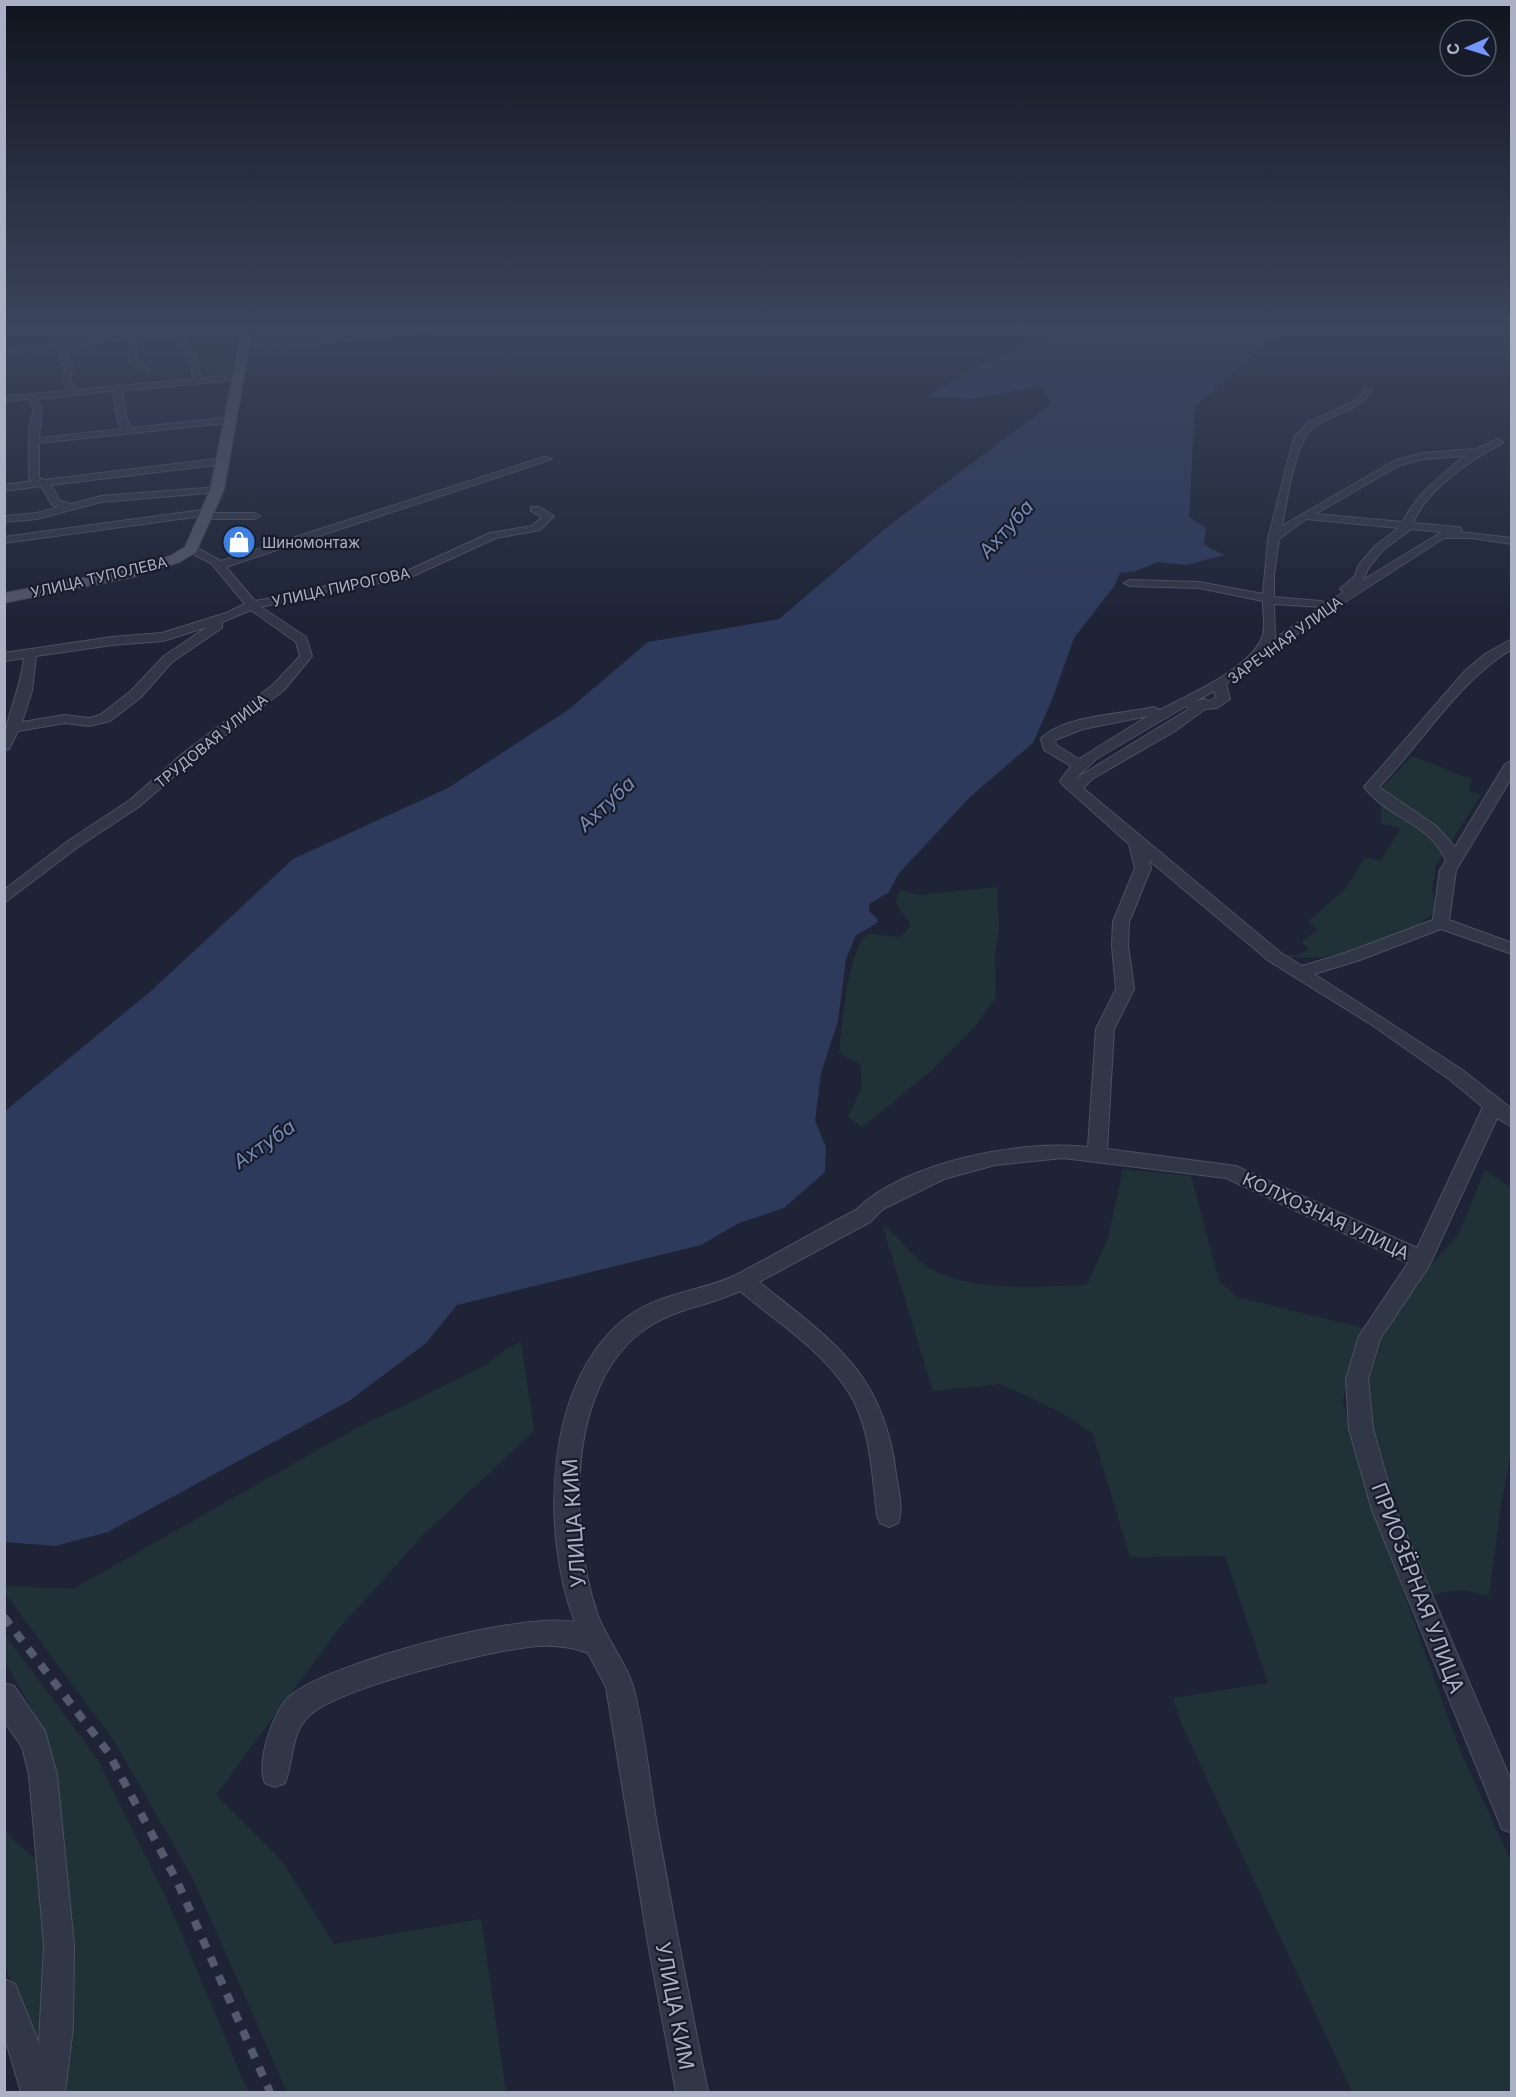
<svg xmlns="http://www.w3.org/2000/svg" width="1516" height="2097" viewBox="0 0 1516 2097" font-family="Inter,sans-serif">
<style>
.green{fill:#203137}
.water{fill:#2e3a5c}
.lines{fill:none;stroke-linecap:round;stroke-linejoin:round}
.minor-casing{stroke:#4c5162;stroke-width:2}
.major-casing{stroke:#3b4050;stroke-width:2}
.minor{fill:#313747;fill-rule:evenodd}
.major{fill:#4f5567;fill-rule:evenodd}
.rail{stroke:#535a6e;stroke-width:8;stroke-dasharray:10 10;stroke-linecap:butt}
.labels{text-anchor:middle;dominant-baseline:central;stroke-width:4.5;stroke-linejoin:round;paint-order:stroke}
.far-poi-label{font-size:15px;fill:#abb1c4;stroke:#171c2b;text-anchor:start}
.far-street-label{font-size:15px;fill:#abb1c4;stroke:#171c2b}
.street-label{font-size:18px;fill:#abb1c4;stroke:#171c2b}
.water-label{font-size:20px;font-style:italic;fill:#7989b3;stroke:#171c2b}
.near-street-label{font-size:21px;fill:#abb1c4;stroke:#171c2b}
</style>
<rect width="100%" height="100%" fill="#1e2436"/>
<g class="green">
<polygon points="237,333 230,373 199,376 192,336"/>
<path d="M1412 756 1472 779 1469 791 1481 795 1436 865 1432 891 1437 909C1416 937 1315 968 1282 955H1298L1309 949 1302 942 1318 930 1308 922 1348 886 1365 857 1380 861 1401 828 1381 824V789Z"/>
<path d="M997 887 999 927 995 956 996 997 976 1025 930 1072 862 1127 848 1117 862 1087 860 1064 839 1053C842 1027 847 949 868 934L901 937 911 925 896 903 899 890 919 895Z"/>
<path d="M1123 1169 1191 1176 1219 1281 1237 1297 1363 1328 1349 1370 1343 1402 1365 1484 1459 1748 1511 1861V2092H1352L1182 1725 1173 1698 1268 1683 1225 1556 1130 1557 1093 1434 1063 1413 1000 1384 933 1391 882 1224C897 1235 907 1250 921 1262 959 1294 1041 1286 1087 1285L1108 1238Z"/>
<path d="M1485 1170 1511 1188V1453L1500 1511 1489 1596C1467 1590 1453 1588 1430 1597L1370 1428 1366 1386 1372 1356 1383 1329 1423 1274 1458 1235Z"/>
<polygon points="521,1342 534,1431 423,1535 337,1631 216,1795 282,1861 334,1944 481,1919 506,2092 287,2092 192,1877 116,1744 5,1593 4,1586 73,1589 353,1430 484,1366 508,1348"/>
<polygon points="5,1635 98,1760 166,1897 248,2092 51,2092 5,1964 5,1832 34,1858 57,1827 56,1784 32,1709 5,1662"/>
</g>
<polygon class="water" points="1075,325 1306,325 1278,334 1195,406 1189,517 1206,528 1204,544 1211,549 1225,555 1186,565 1158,562 1136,571 1120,573 1115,585 1074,638 1053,697 1033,743 970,797 899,873 888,893 869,904 869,911 878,920 876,924 856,935 846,959 838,1021 821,1073 815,1121 826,1147 825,1172 784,1208 739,1223 701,1245 457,1305 426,1343 349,1401 108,1532 55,1546 5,1542 5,1111 151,991 293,859 448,788 568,710 648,642 779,619 887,527 1051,404 1042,386 972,399 926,397 988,361"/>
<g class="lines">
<defs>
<g id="minor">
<polygon points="443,325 467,325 316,344 244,347 240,345 316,340"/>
<path d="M250 328 247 332 183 335 195 355 201 378 240 374 243 379 122 391 127 420 131 428 232 417 235 418V422L39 443V477L44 480 224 458 229 461 224 464 51 485 60 501 71 504 101 496 217 487 222 490 221 492 101 502 37 519 4 522V516L37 513 59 507 52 505 41 486 4 491V485L33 481 29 478V428L34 409 28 399 4 402V396L67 391 62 378 66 368 60 362 61 348 4 355V351L145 332ZM175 335 187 355 193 379 75 390 70 378 74 368 68 361 69 347 130 338 129 361 148 373 151 369 137 360 138 337ZM113 391 117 420 122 429 39 438 42 409 36 399Z"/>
<path d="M1365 388 1372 390C1356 414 1336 411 1315 426 1294 442 1287 501 1282 526L1394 461 1422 453 1476 449 1498 439 1503 442 1501 444C1470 460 1427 489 1413 523L1457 527 1461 528V532L1512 538V544L1471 538H1444L1317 620 1266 657H1260L1226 684 1230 699 1217 708 1205 709 1175 731 1092 779 1083 788 1281 953 1302 966 1345 953 1433 920 1440 870 1446 861C1431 823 1387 818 1364 787L1465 671 1485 654 1512 639V649C1456 683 1424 741 1379 787L1436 826 1455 847 1505 764 1512 760V777L1456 870 1449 920 1512 943V954L1441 929 1357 961 1314 974 1461 1069 1512 1109V1127L1497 1118 1429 1266 1380 1339 1368 1379 1373 1429 1396 1510 1512 1783V1833L1502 1829 1372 1510 1349 1429 1346 1379 1359 1336 1408 1263 1226 1178 1063 1158 995 1165 944 1179 883 1209 870 1222 759 1282C832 1341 884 1372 896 1474 898 1489 904 1509 898 1523L889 1527 880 1523 877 1515C872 1475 871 1426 848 1391 822 1350 777 1322 740 1291 711 1305 675 1309 648 1327 565 1382 569 1529 597 1613 606 1639 625 1660 633 1686 645 1731 649 1779 657 1825 673 1914 690 2003 708 2092H676L649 1949 606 1687 588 1653C572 1647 555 1645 538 1646 494 1649 341 1687 310 1715 290 1732 294 1761 285 1783L275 1787 265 1783C256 1762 273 1710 291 1695 332 1662 523 1611 575 1622 540 1533 544 1376 630 1315 661 1293 702 1291 736 1275 776 1254 816 1231 856 1210 904 1162 1022 1139 1088 1147L1096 1029 1116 989 1112 946 1113 922 1135 868 1129 844 1062 784 1060 781 1071 766 1044 750 1041 739C1060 716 1125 714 1154 707L1160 710C1189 694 1248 670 1262 638 1266 629 1263 612 1263 601L1199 588 1130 586 1124 583 1130 580 1199 582 1263 594 1268 539 1294 437 1309 422 1357 400ZM1464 456C1443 474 1414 496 1403 522L1315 514 1400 465 1423 459ZM1306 519 1399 528 1375 546 1358 566 1355 576 1340 589 1344 592 1326 603 1321 601 1274 597V574L1279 539ZM1411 529 1442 532 1363 580 1369 567 1383 550ZM1274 604 1320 607 1273 640 1275 637ZM1214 691 1216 697 1209 701 1204 699 1194 702ZM1186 706 1189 709 1075 779 1096 759ZM1148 716 1079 759 1056 745 1055 740 1083 729ZM1149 860 1269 961 1372 1025 1449 1079 1483 1107 1417 1248 1236 1166 1107 1149 1114 1029 1134 989 1128 946 1129 922 1151 868Z"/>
<path d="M544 457 552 459 226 567 255 601 300 593 336 583 398 575 490 533 532 526 542 517 531 511V507H539L554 516 540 530 496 538 404 580 337 589 261 607 306 637 312 656 284 690 191 761 140 806 78 847 4 903V890L68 841 130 800 181 755 274 684 300 656 296 642 251 610 222 622V628L172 662 141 697 110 721 89 726 65 723 18 731 9 749 4 750C4 719 21 690 24 658L4 661V653L112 637 162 633 226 613 245 604 211 563 187 551V547H195L221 561ZM207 627 164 656 131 691 100 715 89 718 65 715 22 722 32 691 36 656 112 645 163 641Z"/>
<polygon points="209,509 214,513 255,513 260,516 255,519 207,519 202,516 4,543 4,537"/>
<polygon points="4,1683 14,1686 45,1731 57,1775 74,1945 73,2027 65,2092 21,2092 4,2035 4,1979 15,1984 39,2043 44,1945 29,1775 22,1747 4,1721"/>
</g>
<polygon id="major" points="243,325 253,325 224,490 196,552 180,562 133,577 4,603 4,593 125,570 170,556 185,547 210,490"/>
</defs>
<use href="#minor" class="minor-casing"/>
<use href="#major" class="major-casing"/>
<use href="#minor" class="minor"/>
<use href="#major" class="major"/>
<polyline class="rail" points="4,1617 108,1752 177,1881 270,2092"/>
</g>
<linearGradient id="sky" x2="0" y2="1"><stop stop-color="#10141e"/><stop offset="0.53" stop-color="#3b455d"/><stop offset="1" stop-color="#3b455d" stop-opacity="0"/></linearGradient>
<rect width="1516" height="619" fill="url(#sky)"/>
<defs>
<symbol id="shop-disc" viewBox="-11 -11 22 22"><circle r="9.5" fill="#3f7fe0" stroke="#171c2b"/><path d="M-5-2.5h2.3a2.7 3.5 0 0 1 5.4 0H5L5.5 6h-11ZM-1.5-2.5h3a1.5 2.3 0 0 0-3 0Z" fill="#fff"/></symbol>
</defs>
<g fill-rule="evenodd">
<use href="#shop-disc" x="220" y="523" width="38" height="38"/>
</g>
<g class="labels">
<g class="far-poi-label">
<text x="262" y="542">Шиномонтаж</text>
</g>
<g class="far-street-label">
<text transform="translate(99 577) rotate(-13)">УЛИЦА ТУПОЛЕВА</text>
<text transform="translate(341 587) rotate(-12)">УЛИЦА ПИРОГОВА</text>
<text transform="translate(1285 640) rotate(-36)">ЗАРЕЧНАЯ УЛИЦА</text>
<text transform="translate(211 741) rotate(-39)">ТРУДОВАЯ УЛИЦА</text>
</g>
<g class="street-label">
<text transform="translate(1326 1216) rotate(25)">КОЛХОЗНАЯ УЛИЦА</text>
</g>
<g class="water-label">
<text transform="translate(1006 529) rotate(-48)">Ахтуба</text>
<text transform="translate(606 804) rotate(-43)">Ахтуба</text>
<text transform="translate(264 1144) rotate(-35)">Ахтуба</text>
</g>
<g class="near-street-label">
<text transform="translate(574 1523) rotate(-94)">УЛИЦА КИМ</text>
<text transform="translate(1418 1588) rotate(69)">ПРИОЗЁРНАЯ УЛИЦА</text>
<text transform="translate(675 2006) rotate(79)">УЛИЦА КИМ</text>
</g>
</g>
<rect width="1516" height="2097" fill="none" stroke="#abb1c4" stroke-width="12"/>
<g transform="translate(1468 48) rotate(267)"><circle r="28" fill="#171c2b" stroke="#525868" stroke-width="1.5"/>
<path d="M0-4.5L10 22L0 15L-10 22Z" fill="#7796fd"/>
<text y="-9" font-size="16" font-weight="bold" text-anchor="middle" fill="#abb1c4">С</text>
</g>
</svg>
